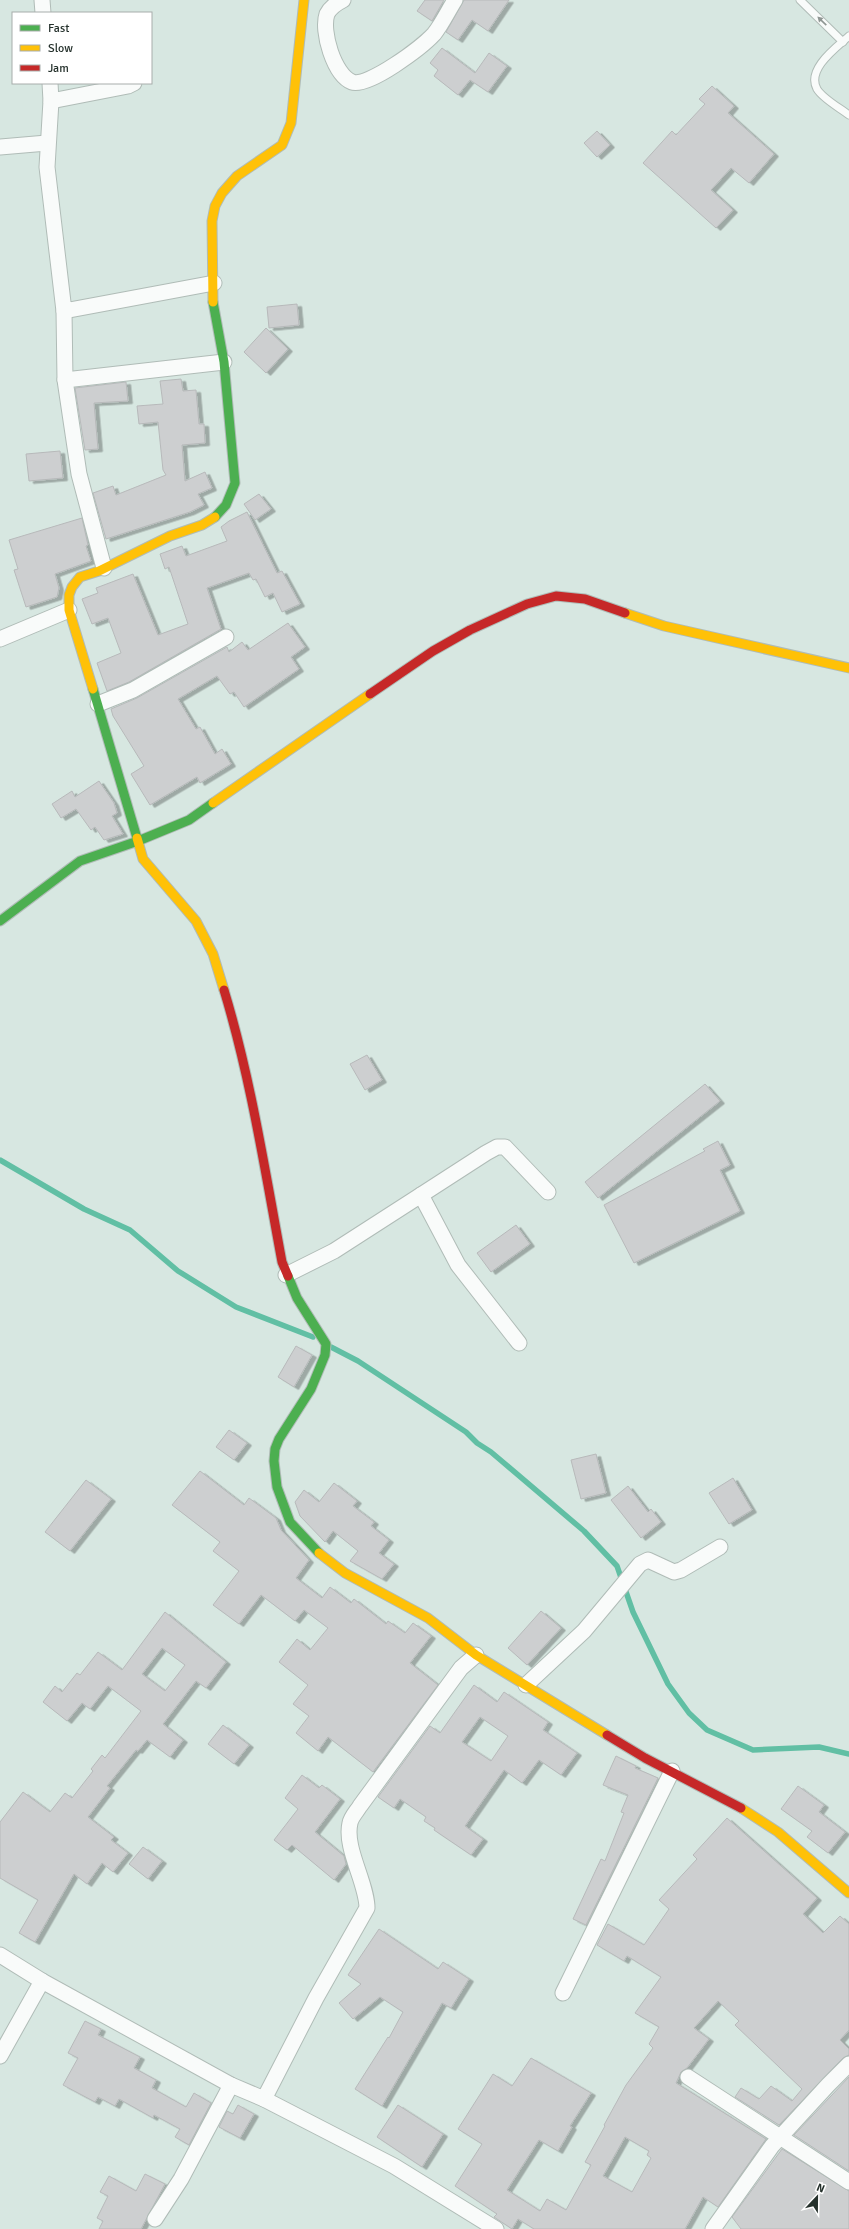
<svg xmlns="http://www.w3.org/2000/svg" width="849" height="2229" viewBox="0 0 849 2229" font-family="Signika,sans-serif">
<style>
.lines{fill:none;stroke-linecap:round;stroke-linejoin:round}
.stream{stroke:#61bfa4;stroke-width:5.5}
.building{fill:#cdcfd0;stroke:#b7b9ba;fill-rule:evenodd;filter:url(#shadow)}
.lane-casing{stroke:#b0bcb7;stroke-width:9}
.street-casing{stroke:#b0bcb7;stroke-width:17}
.fast-casing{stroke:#b0bcb7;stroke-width:11}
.slow-casing{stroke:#b0bcb7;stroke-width:11}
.jam-casing{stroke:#b0bcb7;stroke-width:11}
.lane{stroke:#f9fbfa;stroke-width:7}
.street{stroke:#f9fbfa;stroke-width:15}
.fast{stroke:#4caf50;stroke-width:9}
.slow{stroke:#ffc107;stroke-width:9}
.jam{stroke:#c62828;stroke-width:9}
.oneway{fill:#8f9693}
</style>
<defs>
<filter id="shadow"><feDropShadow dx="4.5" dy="2.5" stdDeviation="0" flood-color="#0004"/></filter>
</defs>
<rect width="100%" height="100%" fill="#d7e7e1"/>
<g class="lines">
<g class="stream">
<polyline points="0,1160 84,1209 130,1230 178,1271 236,1307 313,1337"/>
<polyline points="331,1347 358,1361 466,1432 477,1443 491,1452 584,1531 617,1566 633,1612 668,1684 689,1713 707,1730 753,1750 819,1747 849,1754"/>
</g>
</g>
<g class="building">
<polygon points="425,0 444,0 432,21 417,11"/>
<polygon points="464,0 509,0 488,31 472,20 458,40 446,32"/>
<polygon points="442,48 475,73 489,53 507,66 488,92 470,80 458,95 434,76 438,70 430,63"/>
<polygon points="712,86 734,106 728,113 774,154 749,183 731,168 711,190 733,210 716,228 643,163 672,131 676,135 705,104 699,99"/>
<polygon points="597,131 610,145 597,157 584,143"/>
<polygon points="297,304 299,325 269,328 267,307"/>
<polygon points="266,328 288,349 266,373 244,352"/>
<polygon points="181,379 183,391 196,390 199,424 204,424 205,443 182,445 185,481 205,472 212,488 198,494 204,505 190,512 106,539 93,493 113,486 116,495 166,475 163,470 158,422 139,424 137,406 163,404 160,381"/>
<polygon points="126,382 128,401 94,403 98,449 85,450 75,388"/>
<polygon points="60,451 63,478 29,481 26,454"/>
<polygon points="259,494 271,509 255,520 244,504"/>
<polygon points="247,512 277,573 282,571 300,604 282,612 273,593 265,597 256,579 253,580 249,573 207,588 221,629 129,682 107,691 97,663 121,653 108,618 92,624 82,599 98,593 96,588 133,574 158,635 188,624 169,567 165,569 160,554 182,546 186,556 227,541 221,527 229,521"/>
<polygon points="82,518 88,545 86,546 91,561 55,574 59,588 57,597 26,607 14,570 18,569 9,540"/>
<polygon points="288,623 305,647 291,657 299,669 244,707 234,692 230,694 217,676 178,699 196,729 200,727 215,754 222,749 231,764 200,783 197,777 150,805 131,774 144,766 113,716 111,709 137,698 227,647 229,652 242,642 248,650"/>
<polygon points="99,781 114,803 117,813 112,816 123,834 104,840 95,827 91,830 76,809 61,818 52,804 72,791 75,797"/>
<polygon points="367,1055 382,1080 365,1090 350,1064"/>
<polygon points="705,1084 720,1101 598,1198 585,1182"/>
<polygon points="718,1141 730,1165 720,1170 740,1211 634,1263 604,1205 705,1151 703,1149"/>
<polygon points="516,1225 530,1244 491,1272 477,1253"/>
<polygon points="296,1346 312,1355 294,1387 278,1377"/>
<polygon points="229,1430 247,1443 234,1460 216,1447"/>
<polygon points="596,1454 606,1493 581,1499 571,1460"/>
<polygon points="200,1471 244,1505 249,1498 276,1518 281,1530 309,1560 296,1578 322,1598 330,1587 351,1603 354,1599 386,1624 388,1621 405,1633 413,1623 431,1636 410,1663 438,1685 373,1772 328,1737 318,1751 296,1733 309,1716 293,1704 308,1685 279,1662 297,1639 310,1650 328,1628 304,1610 295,1621 261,1595 239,1624 213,1605 239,1571 213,1551 220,1542 172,1505"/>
<polygon points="733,1478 752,1510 729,1524 709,1493"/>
<polygon points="86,1480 111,1499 70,1551 45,1532"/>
<polygon points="334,1483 357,1501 353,1506 374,1522 371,1526 389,1540 379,1553 394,1564 382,1579 350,1561 358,1551 333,1531 325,1542 300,1516 295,1502 304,1490 319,1502"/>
<polygon points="628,1486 648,1512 651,1509 661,1522 641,1538 611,1500"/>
<polygon points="541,1611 561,1628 527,1665 508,1648"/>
<path d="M165 1612 226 1662 206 1688 196 1681 163 1724 183 1740 170 1757 147 1740 138 1751 136 1750 107 1786 110 1788 88 1817 114 1837 111 1840 128 1853 113 1872 102 1863 87 1884 74 1874 35 1942 19 1933 38 1900 0 1878V1822L23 1792 50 1812 65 1793 72 1798 93 1771 91 1769 102 1755 105 1758 141 1711 108 1686 90 1709 82 1703 67 1721 43 1702 55 1686 62 1692 77 1673 80 1675 98 1652 122 1670ZM162 1648 185 1665 165 1691 142 1674Z"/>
<path d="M474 1685 497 1702 504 1692 548 1722 543 1730 577 1753 561 1775 539 1760 522 1783 504 1770 465 1826 483 1839 471 1855 434 1830 435 1828 424 1821 426 1817 400 1799 394 1808 378 1797 430 1726 440 1733ZM480 1717 508 1736 491 1761 462 1742Z"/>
<polygon points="223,1725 249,1745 234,1764 208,1744"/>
<polygon points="616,1756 636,1766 635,1768 658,1778 586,1925 573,1919 601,1859 605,1861 624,1813 621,1812 628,1795 603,1785"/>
<polygon points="302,1775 319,1788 322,1785 340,1799 315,1832 344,1856 346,1864 334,1880 292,1845 287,1850 274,1840 298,1809 285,1798"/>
<polygon points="798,1786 824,1805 819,1812 845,1832 828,1853 807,1837 812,1831 781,1809"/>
<path d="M727 1818 817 1898 803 1914 823 1933 840 1916 849 1924V2030L840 2040 849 2049V2055L843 2058 779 2125 735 2097 741 2088 759 2099 771 2086 792 2101 802 2089 735 2025 739 2021 718 2001 694 2028 709 2039 687 2068 681 2072 676 2083 766 2139 718 2207 703 2197 685 2229H534L518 2219 512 2229 494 2217 497 2214 455 2186 482 2144 458 2129 493 2074 512 2086 531 2058 591 2093 570 2126 572 2127 558 2151 539 2140 507 2190 540 2211 547 2199 566 2210 591 2165 585 2162 605 2126 604 2125 626 2085 653 2048 649 2044 659 2027 635 2013 661 1977 627 1956 624 1961 597 1945 608 1924 644 1945 669 1909 659 1900 697 1859 693 1855ZM625 2137 649 2151 647 2155 651 2158 632 2192 603 2176Z"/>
<polygon points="143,1847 162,1861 148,1879 129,1864"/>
<polygon points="379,1929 438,1969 443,1962 469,1979 451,2008 442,2003 382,2106 355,2089 388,2037 389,2038 403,2012 380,1997 353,2019 339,2003 361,1984 348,1975"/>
<polygon points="85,2021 101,2029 98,2035 140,2057 134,2068 156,2080 152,2088 186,2107 194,2093 211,2103 189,2145 175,2137 180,2129 154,2115 153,2118 119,2099 115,2106 98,2097 95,2102 63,2085 78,2058 68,2053"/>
<polygon points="849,2077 849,2171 794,2135"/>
<polygon points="238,2105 254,2114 240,2138 219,2127 227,2111 233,2114"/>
<polygon points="398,2105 443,2134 422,2167 377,2137"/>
<polygon points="782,2149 849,2191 849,2229 741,2229 732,2217"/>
<polygon points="145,2174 165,2184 141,2229 99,2229 103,2221 97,2218 108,2196 100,2192 109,2176 136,2191"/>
</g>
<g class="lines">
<defs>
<g id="lane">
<polyline points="800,0 843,42"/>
<path d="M849 36C837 47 806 69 817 89 823 99 840 108 849 115"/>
</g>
<g id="street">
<polyline points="42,0 43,13"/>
<path d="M343 0C337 3 330 8 327 14 321 31 334 75 352 82 368 88 422 47 434 34 442 24 448 11 455 0"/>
<polyline points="50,83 51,101 47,167 64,311 214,283"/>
<polyline points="51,101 128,86 134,83"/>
<polyline points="0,147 47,143"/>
<polyline points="64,311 65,380 79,474 104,568"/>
<polyline points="65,380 224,362"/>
<polyline points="0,639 69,610"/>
<polyline points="98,704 133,690 226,637"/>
<polyline points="421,1195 486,1153 497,1147 505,1147 548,1192"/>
<polyline points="286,1275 334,1251 421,1195 458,1265 519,1343"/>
<polyline points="526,1685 584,1631 640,1564 648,1560 674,1572 681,1570 720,1547"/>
<polyline points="0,1955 42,1981"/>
<polyline points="563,1993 672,1771"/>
<path d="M0 2056 42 1981 231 2085 264 2099 316 1998 367 1908C367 1883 344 1848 350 1823 351 1817 357 1811 360 1806L461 1668 476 1655"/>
<polyline points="688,2077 849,2182"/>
<polyline points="264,2099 394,2166 496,2229"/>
<polyline points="155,2219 181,2179 231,2085"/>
<polyline points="713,2229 772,2146 828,2085 849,2064"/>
</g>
<g id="fast">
<polyline points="213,302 224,362 235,483 226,505 215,517"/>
<polyline points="93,689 137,838"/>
<polyline points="0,921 80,861 138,841 189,820 213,803"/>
<polyline points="288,1276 297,1298 326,1344 325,1355 311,1389 279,1439 275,1449 274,1461 277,1487 290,1522 319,1553"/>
</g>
<g id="slow">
<polyline points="213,302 212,221 215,206 222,193 237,176 282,145 291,123 304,0"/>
<polyline points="625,613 664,626 849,668"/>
<polyline points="93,689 69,610 69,595 72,587 80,577 99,571 170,536 202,525 215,517"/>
<polyline points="213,803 370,694"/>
<polyline points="137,838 143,859 196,921 213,954 224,990"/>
<polyline points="319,1553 345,1573 428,1618 476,1655 607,1735"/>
<polyline points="741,1808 778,1832 849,1893"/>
</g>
<g id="jam">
<polyline points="370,694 433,651 470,630 527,604 556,596 585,599 625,613"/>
<path d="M224 990C251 1079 265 1171 282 1262L288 1276"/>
<polyline points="607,1735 645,1758 741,1808"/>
</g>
</defs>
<use href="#lane" class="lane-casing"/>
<use href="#street" class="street-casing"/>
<use href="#fast" class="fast-casing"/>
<use href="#slow" class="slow-casing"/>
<use href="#jam" class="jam-casing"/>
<use href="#lane" class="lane"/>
<use href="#street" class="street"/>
<use href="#fast" class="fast"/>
<use href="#slow" class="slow"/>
<use href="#jam" class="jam"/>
</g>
<defs><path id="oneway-solid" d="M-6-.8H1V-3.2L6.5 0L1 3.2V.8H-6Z"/></defs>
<use class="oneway" href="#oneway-solid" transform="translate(822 21) rotate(-136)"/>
<rect x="12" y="12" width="140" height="72" fill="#ffffff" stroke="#a8adab"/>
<rect x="20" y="25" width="20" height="6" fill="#4caf50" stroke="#a8adab"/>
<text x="48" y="32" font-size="12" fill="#25312c">Fast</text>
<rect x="20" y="45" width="20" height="6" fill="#ffc107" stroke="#a8adab"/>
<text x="48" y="52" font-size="12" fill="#25312c">Slow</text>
<rect x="20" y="65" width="20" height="6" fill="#c62828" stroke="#a8adab"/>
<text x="48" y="72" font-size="12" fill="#25312c">Jam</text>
<g transform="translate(817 2197) rotate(22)" stroke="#ffffff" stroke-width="3" paint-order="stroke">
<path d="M0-3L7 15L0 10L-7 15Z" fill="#25312c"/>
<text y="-6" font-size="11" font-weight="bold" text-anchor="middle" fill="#25312c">N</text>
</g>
</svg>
